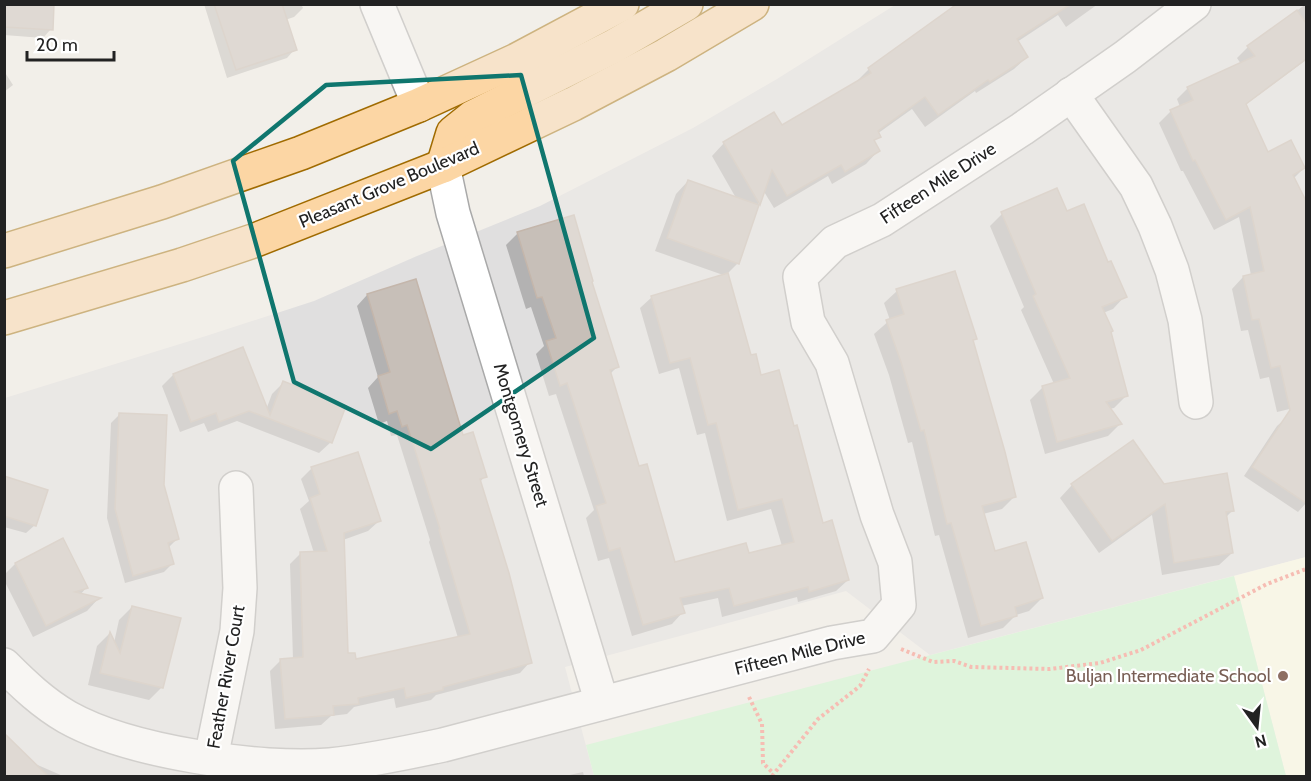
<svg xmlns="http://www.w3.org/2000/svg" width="1311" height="781" viewBox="0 0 1311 781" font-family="Cabin,sans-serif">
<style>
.residential{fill:#e0dfdf}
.education{fill:#ffffe5}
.park{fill:#c8facc}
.shadow{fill:#0003}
.building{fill:#c7bfb8;stroke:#c4b6ab;stroke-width:1.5}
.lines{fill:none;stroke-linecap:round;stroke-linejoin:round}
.street-casing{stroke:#a9a9a9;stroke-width:36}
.primary-casing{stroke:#a06b00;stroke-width:36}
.path{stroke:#fa8072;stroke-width:4;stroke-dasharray:3 3;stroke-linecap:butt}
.street{stroke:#fff;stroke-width:33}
.primary{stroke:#fcd6a4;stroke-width:33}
.marked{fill:none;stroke:#0f766e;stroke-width:4.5;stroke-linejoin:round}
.education-dot{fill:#8d6e63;stroke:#fff;stroke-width:2}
.labels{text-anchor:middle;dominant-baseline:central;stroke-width:4.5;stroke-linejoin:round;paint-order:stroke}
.street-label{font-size:18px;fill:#222;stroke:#fff}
.education-label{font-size:18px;fill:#785e54;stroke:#fff;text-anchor:end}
</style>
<rect width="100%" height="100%" fill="#f2efe9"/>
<polygon class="residential" points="895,5 1306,5 1306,557 930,655 846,591 565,667 594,776 5,776 5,398 206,336 314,301 417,256 540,206 693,128 777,79"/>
<polygon class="education" points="1306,557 1306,776 1286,776 1234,576"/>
<polygon class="park" points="1234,576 1286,776 594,776 586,745"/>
<g class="shadow">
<polygon points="4,4 51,29 43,38 4,35"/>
<polygon points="204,4 301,4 303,8 294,17 285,20 295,49 287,58 227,78"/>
<polygon points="960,4 1098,4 1066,27 1058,15 1017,42 1027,57 1014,69 976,93 975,91 925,127 912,109 877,134 879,136 873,142 878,151 866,164 832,184 828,176 774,208 763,190 738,263 727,274 750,357 760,377 822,525 848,580 836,591 798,602 797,597 722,617 718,598 681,606 683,612 672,624 632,636 609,558 598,561 586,518 594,510 556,394 549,396 536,354 544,346 531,307 526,309 506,245 518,233 590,282 617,367 610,374 638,468 674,564 748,555 782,546 771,509 727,521 705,433 697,435 679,368 659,374 640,308 652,297 726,276 655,251 676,194 688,181 736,198 712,156 724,143 781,127 856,82 869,69"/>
<polygon points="1306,4 1306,60 1245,105 1267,154 1304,168 1293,179 1306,208 1306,405 1277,412 1269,377 1260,379 1248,330 1241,331 1232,289 1243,277 1251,275 1239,217 1214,230 1183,171 1181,171 1159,123 1170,112 1180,107 1177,99 1188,88 1241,64 1237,58 1248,47"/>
<polygon points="4,71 13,85 4,92"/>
<polygon points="1067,213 1107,264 1125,296 1113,309 1103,313 1127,395 1114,408 1109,409 1120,424 1108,436 1045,454 1030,400 1043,387 1054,384 1021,310 1024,307 990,226 1002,214"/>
<polygon points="897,291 972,341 1014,497 1002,509 983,514 994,553 1042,598 1029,611 1016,615 1003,628 968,638 939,535 935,536 912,442 908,443 889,375 874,334 890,320 884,303"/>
<polygon points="367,295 462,437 485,476 480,482 530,662 520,673 436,695 431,700 396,708 394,698 354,707 347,714 331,716 321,725 275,729 270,671 281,660 293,659 290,564 301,553 314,553 300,509 309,501 301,479 312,468 379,521 368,531 343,540 347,655 354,661 458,638 429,542 430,540 397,435 391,436 387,421 379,424 368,388 378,377 357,306"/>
<polygon points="242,349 266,410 272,394 283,383 331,442 319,453 237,421 208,432 204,423 180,432 162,386 173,375"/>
<polygon points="119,415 162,485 177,539 168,548 172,564 164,572 125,583 107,518 111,423"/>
<polygon points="1286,418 1306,431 1306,438 1302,446 1306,449 1306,503 1298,512 1244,476 1277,426"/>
<polygon points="4,478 35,525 26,533 4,527"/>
<polygon points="1072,485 1164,485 1232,511 1226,517 1232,553 1219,565 1162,575 1152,515 1099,553 1060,498"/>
<polygon points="15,564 86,588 80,595 98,599 87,611 33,637 4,580 4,575"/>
<polygon points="132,607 162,687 149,700 88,685 97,646 109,634 114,643 119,620"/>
<polygon points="33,763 63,776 4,776"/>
<polygon points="583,772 584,776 565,776"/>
</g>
<g class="building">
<polygon points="4,4 54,4 53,30 4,27"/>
<polygon points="214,4 282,4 297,50 236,70"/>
<polygon points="957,4 1071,4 1017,39 1028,57 990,82 988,80 938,115 925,97 878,131 881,137 874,140 880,151 845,172 841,165 787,196 772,170 760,205 723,142 774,112 782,125 871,73 868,68"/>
<polygon points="1297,10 1306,23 1306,59 1246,104 1268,152 1291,140 1305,168 1293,175 1306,201 1306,503 1252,467 1290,410 1280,366 1271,368 1259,319 1252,320 1243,276 1264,271 1250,207 1226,220 1195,160 1193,161 1170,110 1193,100 1187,87 1255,56 1247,46"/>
<polygon points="688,180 759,205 739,264 667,238"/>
<polygon points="1057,188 1067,211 1084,204 1108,262 1111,261 1127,297 1102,307 1113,331 1111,332 1128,396 1106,402 1122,424 1057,442 1042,386 1070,378 1033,296 1036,294 1001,212"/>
<polygon points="574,215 593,281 592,282 619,367 610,370 639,466 647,464 675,562 746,543 749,553 794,542 782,499 738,510 716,423 708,425 690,358 670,363 651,296 728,273 751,355 756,354 761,375 779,370 794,426 797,425 823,523 832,520 849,580 809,592 808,587 734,606 729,588 680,598 685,613 643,625 620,548 609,551 596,506 606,503 567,383 560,386 546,341 556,338 542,297 537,298 517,232"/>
<polygon points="955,271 977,339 973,340 1005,452 1016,497 982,506 995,551 1026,542 1043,598 1015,607 1017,616 981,626 951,523 947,524 924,430 921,431 901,362 886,320 904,314 896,289"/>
<polygon points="416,279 463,435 473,432 487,477 480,479 509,573 532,663 443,687 443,690 406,698 404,688 358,698 359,704 333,706 334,715 285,719 280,659 303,657 300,552 327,551 310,498 320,494 311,467 358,452 381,521 344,533 348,653 355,653 356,659 470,634 439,530 440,529 407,425 402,427 397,411 389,414 378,376 390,372 367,294"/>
<polygon points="243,347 270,415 283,381 346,406 332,443 249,411 219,422 216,413 191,422 173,374"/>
<polygon points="119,413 167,415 164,485 179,539 168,543 174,564 133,576 115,509"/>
<polygon points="1133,440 1164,484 1227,473 1234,511 1226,512 1233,553 1174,563 1165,504 1112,541 1071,484"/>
<polygon points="4,476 48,490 36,526 4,516"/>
<polygon points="63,538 88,588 75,592 101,598 46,626 15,563"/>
<polygon points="132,606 181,618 163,688 100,673 110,632 120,653"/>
<polygon points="4,733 49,777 4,777"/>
</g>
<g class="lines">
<defs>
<g id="street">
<polyline points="377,4 419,105"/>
<polyline points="1071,94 1136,186 1155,226 1172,270 1185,320 1196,402"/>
<polyline points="443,166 453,213 602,703"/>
<path d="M4 665C24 685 43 703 67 717 129 752 260 771 330 765 368 761 406 753 443 745L832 643 873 636 899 605 895 562 877 515 832 363 808 322 800 277 835 242 882 220 1022 129 1125 57 1194 4"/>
<polyline points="211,758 237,631 240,588 236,488"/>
</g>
<g id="primary">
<polyline points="443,166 453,133 473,117 614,46 686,4"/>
<polyline points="4,251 162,202 301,153 419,105 517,60 622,4"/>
<polyline points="4,318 182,265 253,241 443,166 573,104 666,55 752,4"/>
</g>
</defs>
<use href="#street" class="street-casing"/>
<use href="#primary" class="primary-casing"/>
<g class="path">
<polyline points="901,649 933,662 954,661 971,667 1050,669 1100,663 1141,650 1267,584 1306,569"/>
<polyline points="749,697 762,724 763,763 773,773"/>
<polyline points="772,776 818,719 860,686 869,669"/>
</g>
<use href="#street" class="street"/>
<use href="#primary" class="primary"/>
</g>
<path d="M0 0H1311V781H0ZM521 75 594 338 431 449 294 382 233 161 326 85Z" fill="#f2efe9" fill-opacity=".55" fill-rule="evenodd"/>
<path class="marked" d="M521 75 594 338 431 449 294 382 233 161 326 85Z"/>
<circle class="education-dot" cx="1283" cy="676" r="6"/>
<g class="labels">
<g class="street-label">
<text transform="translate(938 183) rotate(-33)">Fifteen Mile Drive</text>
<text transform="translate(389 185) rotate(-23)">Pleasant Grove Boulevard</text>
<text transform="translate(521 435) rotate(73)">Montgomery Street</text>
<text transform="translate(800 653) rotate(-14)">Fifteen Mile Drive</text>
<text transform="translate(226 677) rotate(-80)">Feather River Court</text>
</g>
<g class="education-label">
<text x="1271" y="676">Buljan Intermediate School</text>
</g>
</g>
<rect width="1311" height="781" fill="none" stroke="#222222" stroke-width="12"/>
<g transform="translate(1257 727) rotate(165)" stroke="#ffffff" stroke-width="4.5" paint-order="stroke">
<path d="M0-4.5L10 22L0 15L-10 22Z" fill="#222222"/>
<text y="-9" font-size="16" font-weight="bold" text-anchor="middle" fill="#222222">N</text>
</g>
<path d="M27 51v9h87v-9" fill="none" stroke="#222222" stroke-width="3"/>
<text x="36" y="51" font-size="18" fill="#222222" stroke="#ffffff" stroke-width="4.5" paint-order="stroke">20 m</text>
</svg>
